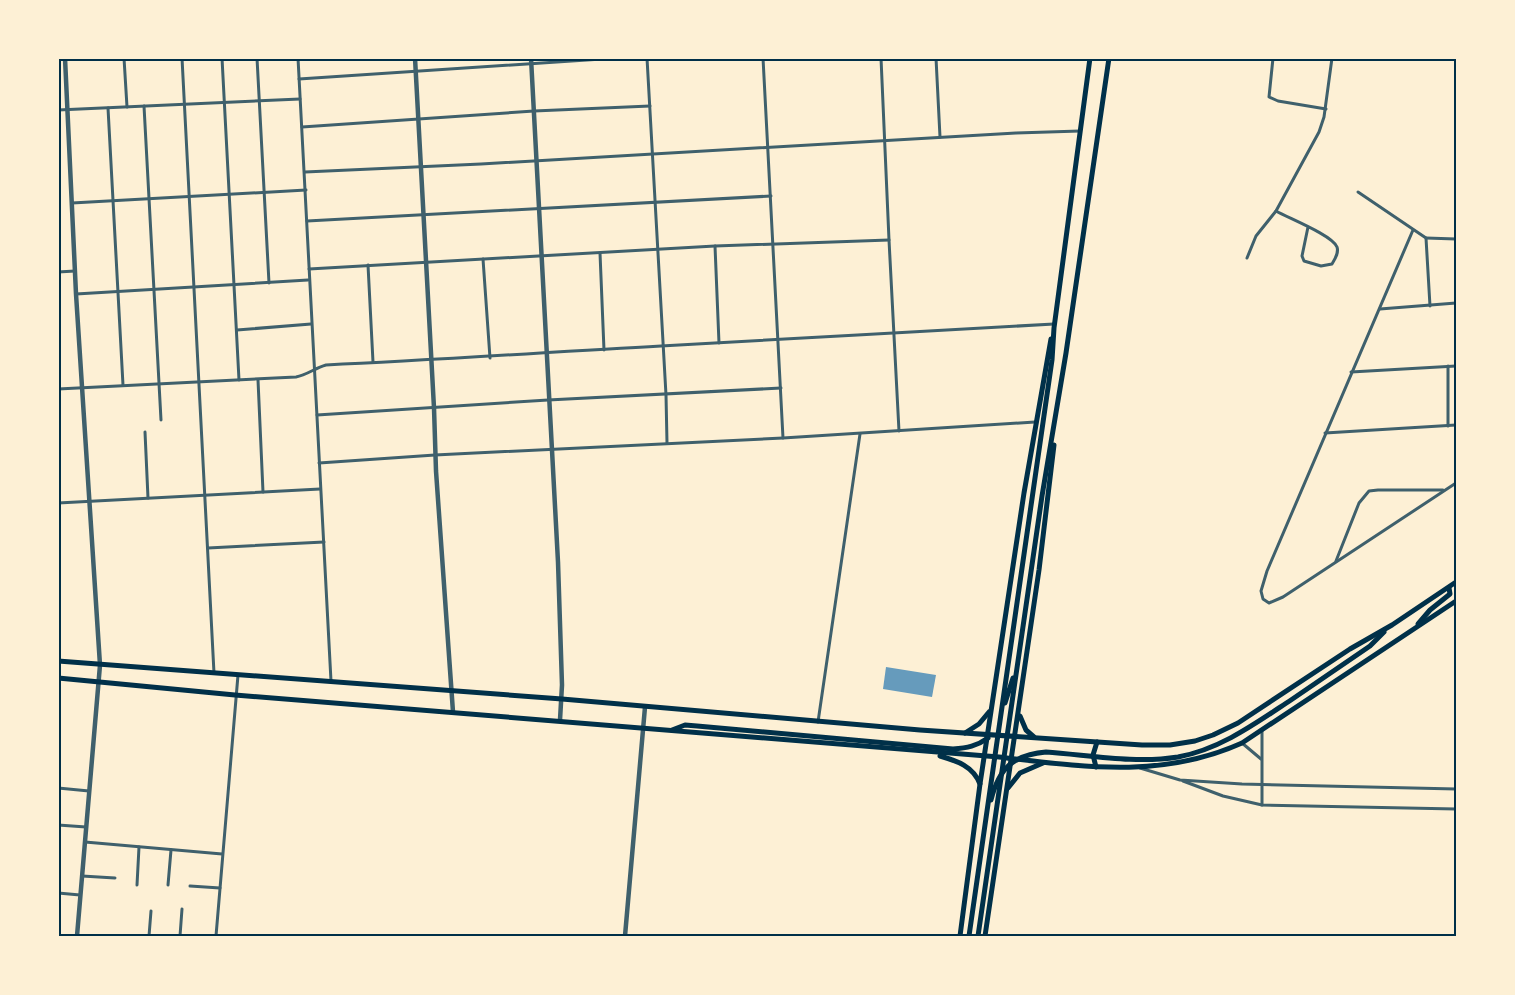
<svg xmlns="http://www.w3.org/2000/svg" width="1515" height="995" viewBox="0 0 1515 995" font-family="'Nunito Sans',sans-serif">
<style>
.water{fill:#669bbc}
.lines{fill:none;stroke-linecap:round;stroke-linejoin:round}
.minor{stroke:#3f606c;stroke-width:3}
.tertiary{stroke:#3f606c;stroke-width:4.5}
.primary{stroke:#003049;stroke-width:5}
.neatline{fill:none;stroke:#003049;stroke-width:2}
</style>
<rect width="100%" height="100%" fill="#fdf0d5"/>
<polygon class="water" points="886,667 936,675 932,697 883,689"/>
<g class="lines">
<g class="minor">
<polyline points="124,58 127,107"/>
<polyline points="182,58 214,673"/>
<polyline points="222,58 239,380"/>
<polyline points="257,58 269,283"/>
<polyline points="298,58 331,681"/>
<polyline points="647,58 666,395 667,443"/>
<polyline points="763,58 783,438"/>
<polyline points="881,58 889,240 899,431"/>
<polyline points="936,58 940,137"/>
<polyline points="1273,58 1269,97 1278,101 1326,109"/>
<polyline points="299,79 617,58"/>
<polyline points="144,106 161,420"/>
<polyline points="108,108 123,385"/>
<polyline points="58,110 300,99"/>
<polyline points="302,127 534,111 650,106"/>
<polyline points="305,172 481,164 1016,133 1080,131"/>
<polyline points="1358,192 1426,238 1430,306"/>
<polyline points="72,203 306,190"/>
<polyline points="307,221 771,196"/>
<path d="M1308 227 1302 256 1304 261 1321 266 1332 264C1335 259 1339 253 1337 247 1332 235 1288 218 1276 211L1319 132 1324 117 1332 58"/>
<polyline points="1413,230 1267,571 1261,591 1263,599 1269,603 1283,597 1456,483"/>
<polyline points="1426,238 1456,239"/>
<polyline points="715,246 719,343"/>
<polyline points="600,253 604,350"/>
<polyline points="1247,258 1256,236 1276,211"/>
<polyline points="483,259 490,358"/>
<polyline points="368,265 373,362"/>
<polyline points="309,269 715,246 889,240"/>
<polyline points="58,272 75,271"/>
<polyline points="76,294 308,280"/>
<polyline points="1380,309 1456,303"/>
<polyline points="237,330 311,324"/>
<polyline points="1448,366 1448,426"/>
<polyline points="1351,372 1456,366"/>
<polyline points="258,380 263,492"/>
<path d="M58 389 296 377C307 375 315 368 326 365 438 360 549 352 661 346 792 338 923 332 1054 324"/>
<polyline points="317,415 548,400 781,388"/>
<polyline points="145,432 148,498"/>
<polyline points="1325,433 1456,425"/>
<polyline points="319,463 435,455 783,438 1035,422"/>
<polyline points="58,503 320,489"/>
<polyline points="208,548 324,542"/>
<polyline points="1336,561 1359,503 1369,491 1378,490 1443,490"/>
<polyline points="818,722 860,434"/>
<polyline points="1242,743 1261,759"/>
<polyline points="1140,768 1180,780 1242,784 1456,789"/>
<polyline points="1183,781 1223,796 1262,805 1456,809"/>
<polyline points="58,788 89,791"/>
<polyline points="1262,805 1262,731"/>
<polyline points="58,825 86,827"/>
<polyline points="85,842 222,854"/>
<polyline points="82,876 115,878"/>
<polyline points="137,885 139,847"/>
<polyline points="168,885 171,850"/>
<polyline points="190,886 220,888"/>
<polyline points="58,893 80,895"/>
<polyline points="149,936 151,911"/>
<polyline points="180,936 182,909"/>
<polyline points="216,936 238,675"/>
</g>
<g class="tertiary">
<polyline points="65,58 76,294 100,665 77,936"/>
<polyline points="415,58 434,408 436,471 453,712"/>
<polyline points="531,58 558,562 562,685 560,720"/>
<polyline points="625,936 645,707"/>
</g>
<g class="primary">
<polyline points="1418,624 1430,610 1450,594 1449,588"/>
<polyline points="58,661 562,699 920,730 1142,745 1170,745 1195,741 1213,735 1238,723 1350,649 1392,625 1456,582"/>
<path d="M58 678 235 695 999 757C1084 767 1162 779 1242 743L1456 601"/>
<polyline points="1005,703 1013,678"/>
<polyline points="1020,716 1026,730 1034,737"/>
<path d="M672 730 685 725 697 726 953 749C967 748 977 746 988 738"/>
<polyline points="965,733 979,724 989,712"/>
<path d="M940 756C957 761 973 766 980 784L960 936"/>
<polyline points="1096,767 1093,755 1097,742"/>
<polyline points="980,784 1024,493 1051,339"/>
<polyline points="1008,788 1020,773 1043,763"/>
<path d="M991 800C999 768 1013 755 1046 752 1089 755 1135 764 1178 757 1221 749 1256 723 1291 700 1317 682 1344 664 1370 646L1384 632"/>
<polyline points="969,936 1052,360 1054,328 1090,58"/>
<polyline points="978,936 1042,496 1066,353 1109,58"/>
<polyline points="985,936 1039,570 1054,445"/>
</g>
</g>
<rect width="1515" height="995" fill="none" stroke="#fdf0d5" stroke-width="120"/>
<rect x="60" y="60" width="1395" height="875" class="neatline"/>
</svg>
